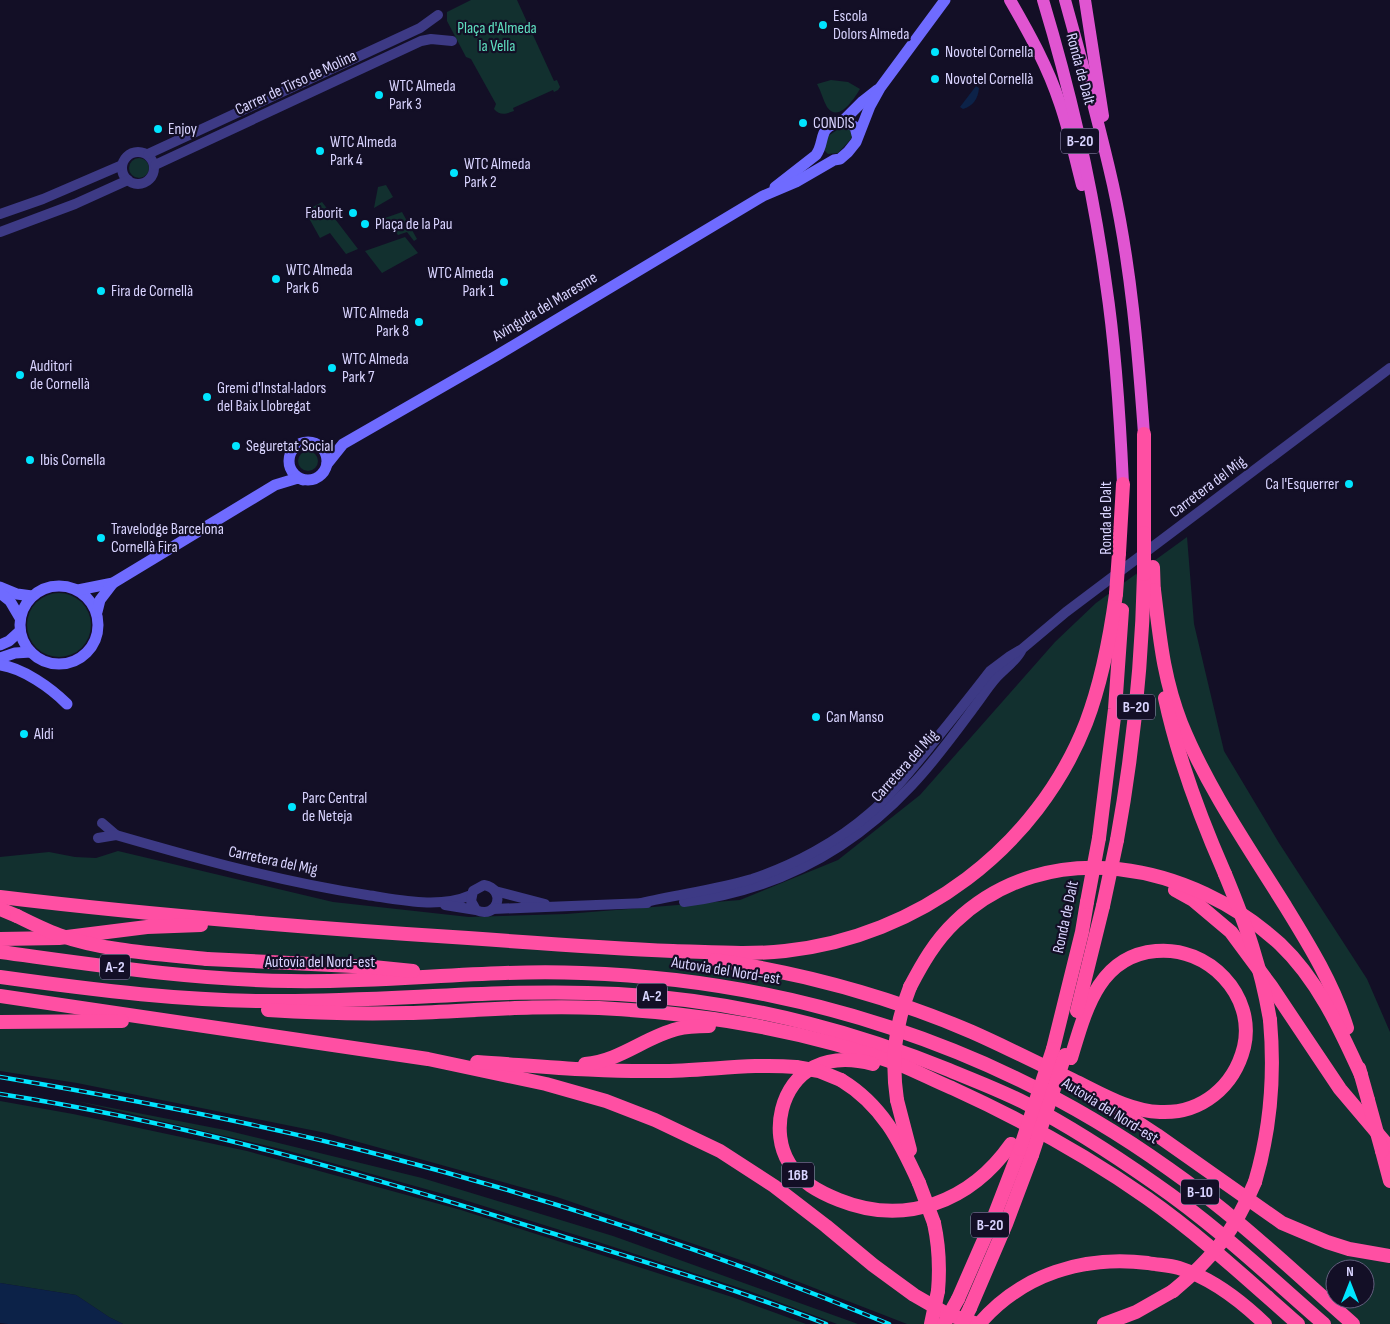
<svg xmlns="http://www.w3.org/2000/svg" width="1390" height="1324" viewBox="0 0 1390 1324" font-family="'Sofia Sans Condensed',sans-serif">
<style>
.green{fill:#12302f;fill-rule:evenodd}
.water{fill:#0c2248}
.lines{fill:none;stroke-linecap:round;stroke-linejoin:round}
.tertiary{stroke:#3d3a85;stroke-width:10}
.secondary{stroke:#6f6bff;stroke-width:11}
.trunk{stroke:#e055d1;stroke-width:12}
.motorway{stroke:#ff4fa3;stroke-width:14}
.rail-casing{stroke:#00e5ff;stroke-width:4.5}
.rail{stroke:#130f26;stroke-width:2.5;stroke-dasharray:8;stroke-linecap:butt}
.motorway-bridge{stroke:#ff4fa3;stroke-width:14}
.poi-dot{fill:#00e5ff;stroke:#130f26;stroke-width:2}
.labels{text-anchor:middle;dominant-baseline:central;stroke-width:4.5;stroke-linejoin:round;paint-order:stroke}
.shield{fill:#130f26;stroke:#9e99be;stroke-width:1}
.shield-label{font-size:15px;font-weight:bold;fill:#d9d4ff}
.poi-label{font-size:16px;fill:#d9d4ff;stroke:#130f26;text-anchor:start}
.park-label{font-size:16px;fill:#5fe0c0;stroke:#130f26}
.street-label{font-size:16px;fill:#d9d4ff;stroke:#130f26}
</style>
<rect width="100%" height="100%" fill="#130f26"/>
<g class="green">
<path d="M471 0H517L554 81 557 80 560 87 558 90 554 92 553 90 513 108 514 111C506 114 500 116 494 109L496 104 471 59 466 57 447 21V12Z"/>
<path d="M831 80 848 82 860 89C855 97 839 124 827 107 823 100 821 91 817 84Z"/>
<polygon points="840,128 850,129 852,136 851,139 838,153 828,154 824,150 828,136"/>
<circle cx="139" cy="168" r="10"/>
<polygon points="386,185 393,197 374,208 378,187"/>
<polygon points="322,202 358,249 346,254 330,233 320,238 305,211"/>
<polygon points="402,212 417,239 414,241 407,232 398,235 391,226 389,226 385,218"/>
<polygon points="405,237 418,253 382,273 365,251"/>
<circle cx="308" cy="461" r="10"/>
<path d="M1187 537 1194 624 1224 751 1279 843 1367 979 1390 1032V1324H907L755 1265 557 1197 326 1133 77 1083 0 1071V857L49 852 75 857 96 858 118 851 333 902 469 917 566 914 740 900 838 860 920 795 1055 642 1096 603ZM1335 1269H1365V1299H1335Z"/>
<circle cx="59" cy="625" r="32"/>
<polygon points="0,1101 73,1114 247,1151 461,1210 732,1297 806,1324 123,1324 109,1317 76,1295 0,1283"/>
<polygon points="76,1101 225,1130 422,1178 613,1236 858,1324 837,1324 752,1292 589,1239 458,1198 289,1151"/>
</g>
<g class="water">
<path d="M976 86 979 88C978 99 973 106 963 109L960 107Z"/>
<polygon points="0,1283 76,1295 109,1317 123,1324 8,1324 0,1323"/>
</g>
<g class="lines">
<g class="tertiary">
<circle cx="138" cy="168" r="16"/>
<polyline points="148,154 420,28 438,15"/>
<polyline points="155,165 421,41 431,39 452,41"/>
<polyline points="0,214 43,199 122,165"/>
<polyline points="0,232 75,204 128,180"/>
<polyline points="102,823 116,835"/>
<path d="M98 838 116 835C199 859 281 882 367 895 401 900 439 909 471 895"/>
<polyline points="495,891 545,904"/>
<path d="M684 902C774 891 849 852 911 786 935 761 955 733 975 706 982 697 988 687 996 678 1004 669 1015 662 1021 651"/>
<path d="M641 903C678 894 716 890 752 879 794 865 837 842 870 813 892 794 910 771 929 748 949 723 970 697 990 671L1010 656 1022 649 1066 612 1390 368"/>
<path d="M445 905 476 910C498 920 507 889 484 885L473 891 471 901 476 910"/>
<polyline points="493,909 647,903"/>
</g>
<g class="secondary">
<polyline points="841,123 863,101 877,90"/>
<path d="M775 187 816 155C826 141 817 126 840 123 846 122 850 123 855 127L857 135"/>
<circle cx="308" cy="461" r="19"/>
<polyline points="327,464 343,444 496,356 763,196 796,182 834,160 840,159 848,152 856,142 870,106 880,88 945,0"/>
<circle cx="59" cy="625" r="39"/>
<polyline points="0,587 17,594 32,596"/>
<polyline points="78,590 113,583 275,485 298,478 303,480"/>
<polyline points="0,593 10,601 20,618"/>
<polyline points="97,612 100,600 113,583"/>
<polyline points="0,645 9,641 20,631"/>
<polyline points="0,658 15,653 31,652"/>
<path d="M0 665C23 668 51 688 67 704"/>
</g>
<g class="trunk">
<path d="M1010 0C1029 33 1048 67 1060 104 1069 130 1075 158 1082 185"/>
<path d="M1043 0C1071 93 1093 188 1106 284 1116 350 1120 417 1123 484"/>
<path d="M1065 0C1082 61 1099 123 1113 185 1131 267 1138 351 1144 434"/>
<polyline points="1085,0 1103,116"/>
</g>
<g class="motorway">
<polyline points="1144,434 1144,533"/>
<polyline points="1119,553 1123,484"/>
<polyline points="1153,567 1154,597"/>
<path d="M1154 590C1160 638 1163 677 1181 723 1207 787 1247 845 1284 904 1308 943 1333 983 1347 1028"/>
<path d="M1165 698C1178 759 1200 817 1225 874"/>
<polyline points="1099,838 1115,709 1122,610"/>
<path d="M1117 840C1133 752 1142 663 1144 574"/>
<polyline points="1175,890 1193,900 1231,932 1271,986 1340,1089 1390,1148"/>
<path d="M0 897C156 916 312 928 468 938 536 943 604 948 673 951 710 952 748 955 785 951 918 937 1037 848 1086 723 1102 681 1110 638 1116 594"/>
<polyline points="0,909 17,916"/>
<polyline points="0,939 59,938 147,927 201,925"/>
<path d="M0 952C96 965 193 980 290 981 388 983 485 969 582 973 792 980 998 1046 1169 1169 1235 1215 1293 1271 1353 1324"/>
<polyline points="207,959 373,967 413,971"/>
<path d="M715 960C802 973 891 997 972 1032 1006 1047 1039 1064 1073 1080 1100 1093 1129 1111 1160 1112 1201 1114 1234 1087 1244 1047 1256 995 1208 946 1156 951 1098 956 1085 1012 1071 1058"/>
<path d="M0 977C94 990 188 1002 283 1001 395 1001 506 988 618 994 732 1000 843 1027 949 1070 975 1081 1002 1091 1027 1104 1071 1127 1114 1155 1154 1183 1215 1225 1269 1276 1324 1324"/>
<path d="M910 987C922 964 935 941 955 922 1048 833 1192 863 1280 944 1318 980 1340 1029 1361 1075"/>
<polyline points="0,996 428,1059 546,1084 606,1101 655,1120 720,1151 774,1186 826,1226 873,1265 914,1295 947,1314 977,1324"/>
<path d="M268 1010C314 1013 361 1014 408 1013 471 1011 535 1005 599 1008 700 1013 805 1030 901 1065 918 1072 935 1081 952 1088 1020 1119 1086 1155 1147 1198 1201 1236 1249 1281 1298 1324"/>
<polyline points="1077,1011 1103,906"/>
<polyline points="0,1022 122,1021"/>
<polyline points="1053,1049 1082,932 1087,902"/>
<path d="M477 1062C538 1066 598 1072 659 1071 705 1071 751 1063 796 1067"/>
<path d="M585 1064C620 1061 645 1037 677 1029 688 1026 698 1026 709 1026"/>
<path d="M873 1064C854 1059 832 1058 814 1067 781 1083 770 1132 789 1163 800 1182 819 1192 839 1200 906 1227 971 1201 1011 1144"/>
<polyline points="1359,1068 1368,1100"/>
<path d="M841 1080C882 1105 900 1141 919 1183"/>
<polyline points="897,1100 910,1150"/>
<polyline points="1113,1106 1157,1135 1282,1223 1327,1242 1349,1249 1390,1256"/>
<polyline points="1382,1151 1390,1181"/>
<path d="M1255 1182C1271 1128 1275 1076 1270 1020"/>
<path d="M934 1223C939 1246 940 1268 938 1291"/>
<polyline points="958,1299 993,1219 1020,1149"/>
<polyline points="970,1308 1006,1224 1032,1155"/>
<path d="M979 1324C1022 1274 1084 1255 1148 1263 1158 1265 1169 1265 1179 1268 1212 1278 1240 1300 1265 1324"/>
<polyline points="1104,1324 1136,1312 1173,1291"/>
</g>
<defs>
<g id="rail">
<path d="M0 1077C124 1098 247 1121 369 1152 545 1197 720 1254 889 1324"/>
<path d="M0 1094C182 1122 359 1173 535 1228 632 1258 731 1287 826 1324"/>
</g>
</defs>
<use href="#rail" class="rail-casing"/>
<use href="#rail" class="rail"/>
<g class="motorway-bridge">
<polyline points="1144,574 1144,533"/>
<polyline points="1116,594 1119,553"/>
<path d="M1225 874C1246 925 1261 966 1270 1020"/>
<polyline points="1087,902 1099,838"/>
<polyline points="1103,906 1117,840"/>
<path d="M17 916C31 923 45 930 59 935 103 951 160 954 207 959"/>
<polyline points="796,1067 819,1071 841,1080"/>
<path d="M897 1100C891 1060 895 1025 910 987"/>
<polyline points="1368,1100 1382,1151"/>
<polyline points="1020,1149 1053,1049"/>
<polyline points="1032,1155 1065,1055"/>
<polyline points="919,1183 934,1223"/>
<path d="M1173 1291C1213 1258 1235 1230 1255 1182"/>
<polyline points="931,1324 938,1291"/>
<polyline points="944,1324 958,1299"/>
<polyline points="962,1324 970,1308"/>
</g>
</g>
<g class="poi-dot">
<circle cx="823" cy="25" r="5"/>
<circle cx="935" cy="52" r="5"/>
<circle cx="935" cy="79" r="5"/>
<circle cx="379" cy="95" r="5"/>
<circle cx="803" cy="123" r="5"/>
<circle cx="158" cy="129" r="5"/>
<circle cx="320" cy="151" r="5"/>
<circle cx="454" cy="173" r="5"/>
<circle cx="353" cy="213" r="5"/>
<circle cx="365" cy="224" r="5"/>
<circle cx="276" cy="279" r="5"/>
<circle cx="504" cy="282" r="5"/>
<circle cx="101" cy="291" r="5"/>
<circle cx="419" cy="322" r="5"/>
<circle cx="332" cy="368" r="5"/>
<circle cx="20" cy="375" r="5"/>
<circle cx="207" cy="397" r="5"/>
<circle cx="236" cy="446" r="5"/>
<circle cx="30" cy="460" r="5"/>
<circle cx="1349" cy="484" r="5"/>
<circle cx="101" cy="538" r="5"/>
<circle cx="816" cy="717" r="5"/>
<circle cx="24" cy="734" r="5"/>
<circle cx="292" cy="807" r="5"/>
</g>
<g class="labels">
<g class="shield">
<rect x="1061" y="128.5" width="38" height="25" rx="4"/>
<rect x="1117" y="694.5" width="38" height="25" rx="4"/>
<rect x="100" y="954.5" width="30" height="25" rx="4"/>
<rect x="637" y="983.5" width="30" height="25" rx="4"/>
<rect x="782" y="1162.5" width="32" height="25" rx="4"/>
<rect x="1181" y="1179.5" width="38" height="25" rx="4"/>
<rect x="971" y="1212.5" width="38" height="25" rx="4"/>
</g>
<g class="shield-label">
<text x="1080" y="141">B-20</text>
<text x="1136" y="707">B-20</text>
<text x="115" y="967">A-2</text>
<text x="652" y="996">A-2</text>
<text x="798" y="1175">16B</text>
<text x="1200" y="1192">B-10</text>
<text x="990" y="1225">B-20</text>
</g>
<g class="poi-label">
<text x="833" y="16">Escola<tspan x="833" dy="18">Dolors Almeda</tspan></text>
<text x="945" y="52">Novotel Cornella</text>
<text x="945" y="79">Novotel Cornellà</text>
<text x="389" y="86">WTC Almeda<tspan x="389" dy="18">Park 3</tspan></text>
<text x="813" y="123">CONDIS</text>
<text x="168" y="129">Enjoy</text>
<text x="330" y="142">WTC Almeda<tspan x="330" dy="18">Park 4</tspan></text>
<text x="464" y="164">WTC Almeda<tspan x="464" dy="18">Park 2</tspan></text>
<text x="343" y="213" text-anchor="end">Faborit</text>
<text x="375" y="224">Plaça de la Pau</text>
<text x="286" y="270">WTC Almeda<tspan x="286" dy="18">Park 6</tspan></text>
<text x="494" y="273" text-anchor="end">WTC Almeda<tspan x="494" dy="18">Park 1</tspan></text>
<text x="111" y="291">Fira de Cornellà</text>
<text x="409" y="313" text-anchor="end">WTC Almeda<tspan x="409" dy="18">Park 8</tspan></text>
<text x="342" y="359">WTC Almeda<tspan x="342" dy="18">Park 7</tspan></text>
<text x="30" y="366">Auditori<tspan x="30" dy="18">de Cornellà</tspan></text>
<text x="217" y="388">Gremi d'Instal·ladors<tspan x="217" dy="18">del Baix Llobregat</tspan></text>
<text x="246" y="446">Seguretat Social</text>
<text x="40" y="460">Ibis Cornella</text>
<text x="1339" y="484" text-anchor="end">Ca l'Esquerrer</text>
<text x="111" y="529">Travelodge Barcelona<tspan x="111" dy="18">Cornellà Fira</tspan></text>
<text x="826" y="717">Can Manso</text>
<text x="34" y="734">Aldi</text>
<text x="302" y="798">Parc Central<tspan x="302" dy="18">de Neteja</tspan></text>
</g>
<g class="park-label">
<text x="497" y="28">Plaça d'Almeda<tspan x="497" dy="18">la Vella</tspan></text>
</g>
<g class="street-label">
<text transform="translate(1080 69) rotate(75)">Ronda de Dalt</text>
<text transform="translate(296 83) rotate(-25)">Carrer de Tirso de Molina</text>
<text transform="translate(545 307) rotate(-31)">Avinguda del Maresme</text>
<text transform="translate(1208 487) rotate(-37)">Carretera del Mig</text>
<text transform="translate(1106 518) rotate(-90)">Ronda de Dalt</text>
<text transform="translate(905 766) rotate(-48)">Carretera del Mig</text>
<text transform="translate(273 861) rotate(12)">Carretera del Mig</text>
<text transform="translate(1066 917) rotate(-78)">Ronda de Dalt</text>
<text x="320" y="962">Autovia del Nord-est</text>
<text transform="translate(726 971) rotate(9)">Autovia del Nord-est</text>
<text transform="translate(1110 1111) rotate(32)">Autovia del Nord-est</text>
</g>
</g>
<g transform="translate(1350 1284)"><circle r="24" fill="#130f26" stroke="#625e7d"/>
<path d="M0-4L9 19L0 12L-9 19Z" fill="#00e5ff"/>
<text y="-8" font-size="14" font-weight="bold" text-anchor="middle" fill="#d9d4ff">N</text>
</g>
</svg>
